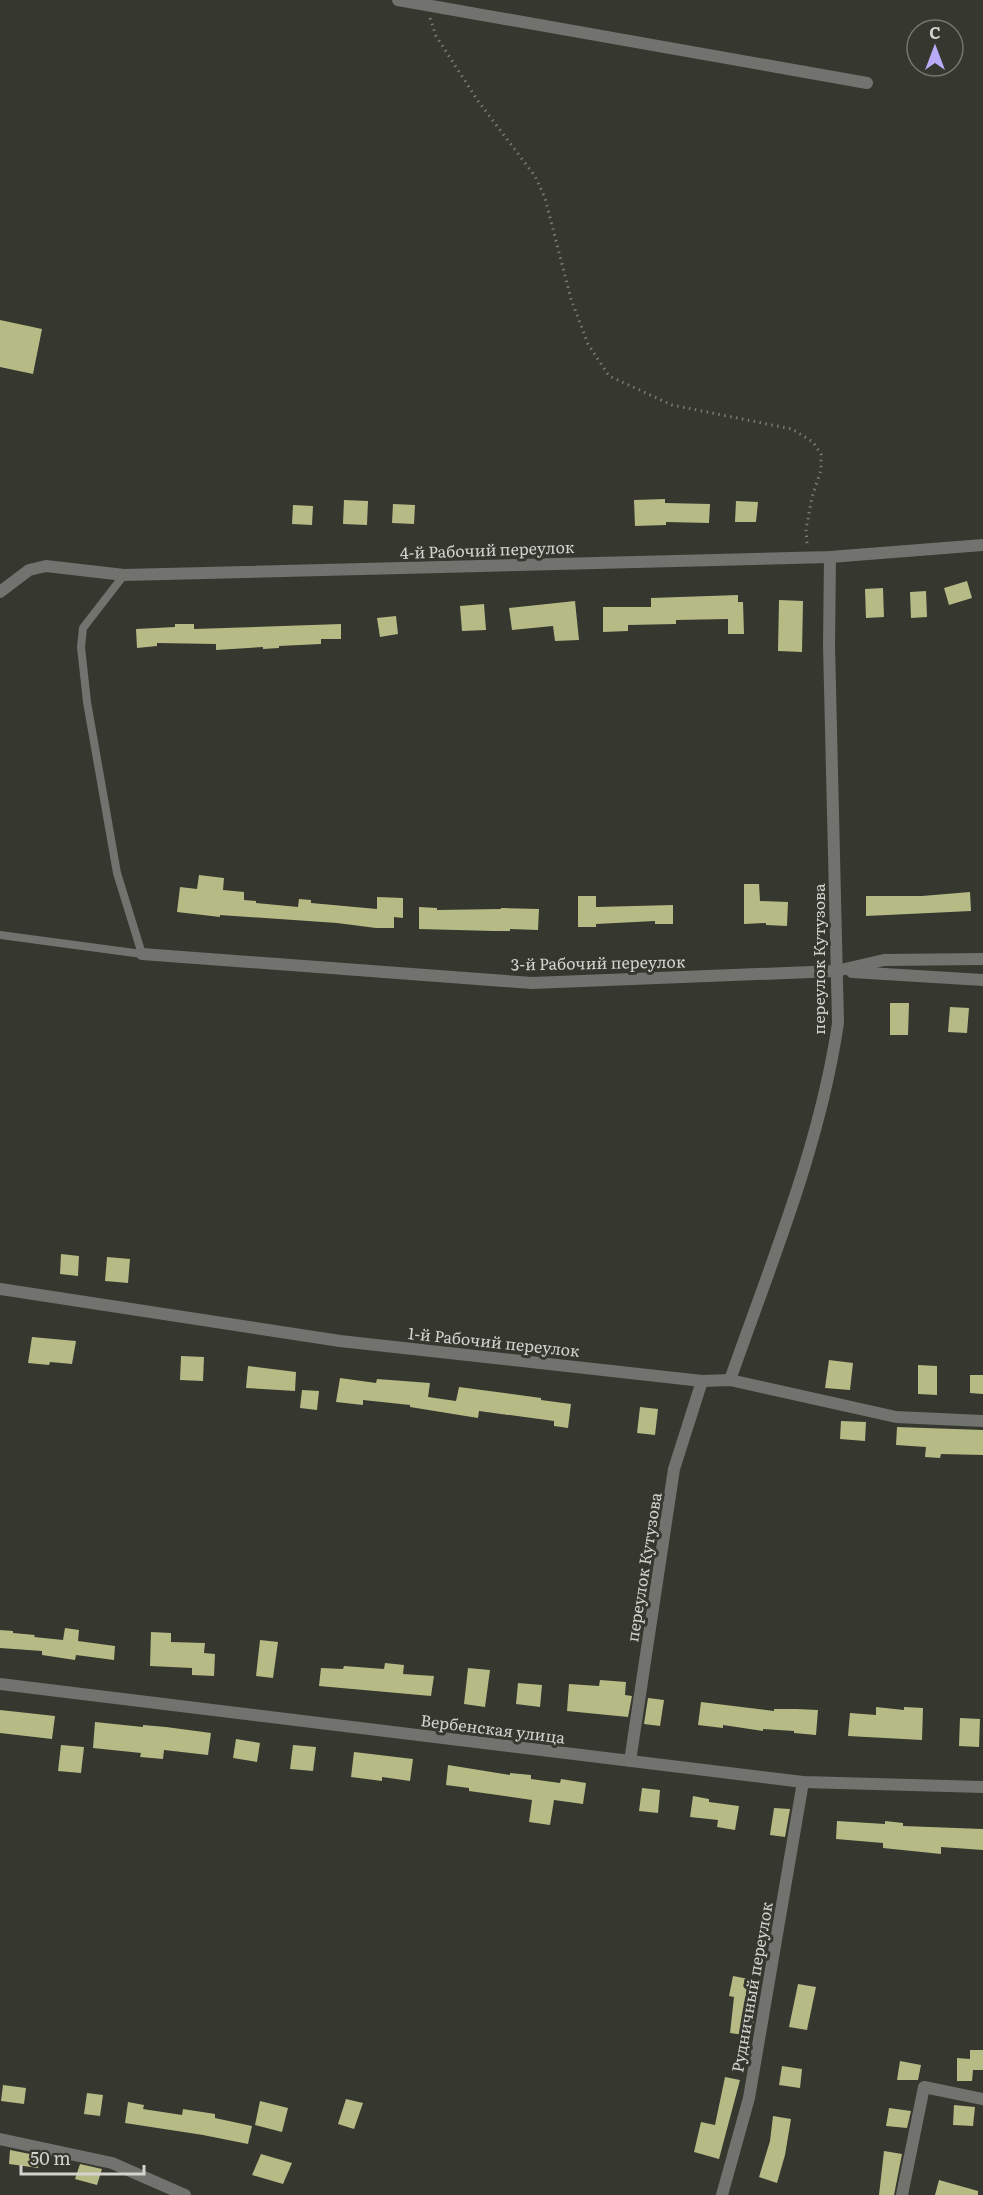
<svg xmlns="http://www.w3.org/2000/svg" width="983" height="2195" viewBox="0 0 983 2195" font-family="Literata,serif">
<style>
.building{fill:#b6bb86}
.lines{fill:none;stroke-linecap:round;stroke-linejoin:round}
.path{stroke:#7a7a73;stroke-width:3;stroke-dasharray:1.5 4.5;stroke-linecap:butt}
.service{stroke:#72726e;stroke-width:8}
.minor{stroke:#72726e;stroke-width:12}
.labels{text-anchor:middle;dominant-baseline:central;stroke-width:6;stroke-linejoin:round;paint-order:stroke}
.street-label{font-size:16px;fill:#d3d3ce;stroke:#36372e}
</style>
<rect width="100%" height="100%" fill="#36372e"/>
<g class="building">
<polygon points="0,320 42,329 33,374 0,367"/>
<polygon points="665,499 665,503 710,504 709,523 666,522 666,525 635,526 634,500"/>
<polygon points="344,500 368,501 367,525 343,524"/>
<polygon points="736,501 758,502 756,522 735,522"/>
<polygon points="393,504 415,505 414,524 392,523"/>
<polygon points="293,505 313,506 312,525 292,524"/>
<polygon points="967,581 972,598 949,605 944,588"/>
<polygon points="883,588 884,617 866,618 865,589"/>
<polygon points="926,591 927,617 911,618 910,592"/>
<polygon points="738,595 738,602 743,602 744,634 728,634 728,619 676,620 676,624 628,625 628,631 603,632 603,607 651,607 651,598"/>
<polygon points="779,600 803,601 802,652 778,651"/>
<polygon points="575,601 579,640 555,641 553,626 512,630 509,608"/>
<polygon points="484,604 486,630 462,631 460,606"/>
<polygon points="396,616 398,634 380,637 377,618"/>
<polygon points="175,624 194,624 194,629 341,624 341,639 321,639 321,644 279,646 279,648 263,649 263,647 216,650 216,644 157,643 157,646 137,648 136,629 175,627"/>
<polygon points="199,875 224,878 223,890 244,892 244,900 256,901 256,903 298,907 299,899 311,900 311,903 377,909 377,897 403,898 403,918 394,917 394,928 376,928 337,923 220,915 220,917 177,912 180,887 197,889"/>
<polygon points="744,884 759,884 760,901 788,902 787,926 766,925 766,923 744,924"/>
<polygon points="970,892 971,911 866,916 866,896 922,896"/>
<polygon points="578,896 596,896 596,907 673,905 673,924 655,924 655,921 596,924 596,927 578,927"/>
<polygon points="419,907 437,908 437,910 501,909 501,908 539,909 538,930 510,929 510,931 494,931 419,929"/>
<polygon points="890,1003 909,1003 908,1035 890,1035"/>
<polygon points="950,1007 969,1008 967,1033 948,1032"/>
<polygon points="61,1254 79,1256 78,1276 60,1274"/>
<polygon points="107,1257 130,1259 128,1283 105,1281"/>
<polygon points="32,1337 76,1341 72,1364 50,1362 49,1365 28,1363"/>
<polygon points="181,1356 204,1357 203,1381 180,1380"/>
<polygon points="829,1360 853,1363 850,1390 825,1388"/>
<polygon points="918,1365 937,1366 937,1395 918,1394"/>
<polygon points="248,1366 296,1372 295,1391 246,1388"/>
<polygon points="970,1375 983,1375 983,1394 970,1393"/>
<polygon points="340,1378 376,1383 377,1379 430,1383 428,1397 456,1401 459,1387 541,1398 541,1400 571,1404 568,1428 554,1426 554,1421 479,1411 478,1418 410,1407 410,1405 363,1400 363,1405 336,1402"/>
<polygon points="302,1390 319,1391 317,1410 300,1408"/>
<polygon points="640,1407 658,1409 655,1435 637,1433"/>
<polygon points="841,1421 866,1422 865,1441 840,1439"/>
<polygon points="897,1427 983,1430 983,1455 941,1454 940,1458 925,1457 926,1447 896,1445"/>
<polygon points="65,1628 79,1630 78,1641 115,1646 114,1660 76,1655 75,1660 42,1655 42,1651 0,1648 0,1630 13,1631 13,1633 35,1635 34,1637 63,1640"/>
<polygon points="151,1632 171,1633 171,1642 205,1643 204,1653 215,1654 214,1676 192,1675 192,1668 150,1666"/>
<polygon points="260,1640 278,1642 273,1678 256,1676"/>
<polygon points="385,1663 404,1665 403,1674 434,1676 431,1696 319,1686 321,1668 343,1669 344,1666 384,1669"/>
<polygon points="468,1668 490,1670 485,1707 464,1704"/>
<polygon points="600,1680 626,1682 625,1695 632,1696 628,1717 567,1711 569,1684 599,1686"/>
<polygon points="518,1683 542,1685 540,1707 516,1704"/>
<polygon points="648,1698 664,1700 660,1726 644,1724"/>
<polygon points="701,1702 774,1711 774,1709 796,1709 818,1710 816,1735 794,1733 794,1731 763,1729 763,1731 723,1725 723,1728 698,1725"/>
<polygon points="876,1707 904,1710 904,1707 923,1708 922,1740 848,1736 850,1713 876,1715"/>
<polygon points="0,1710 55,1716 52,1739 0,1733"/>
<polygon points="960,1718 980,1719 979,1747 959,1746"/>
<polygon points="95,1722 143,1727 143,1725 166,1727 211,1733 208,1755 164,1750 163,1759 140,1757 141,1753 93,1748"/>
<polygon points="236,1739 260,1743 257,1762 233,1758"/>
<polygon points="61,1745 84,1747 81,1773 58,1771"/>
<polygon points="293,1745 316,1747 313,1771 290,1769"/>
<polygon points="354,1752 413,1759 410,1781 382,1777 382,1781 351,1777"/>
<polygon points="448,1765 510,1775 510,1773 531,1775 531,1779 560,1783 561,1779 586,1783 583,1804 554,1800 550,1825 529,1822 532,1800 469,1791 469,1788 446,1785"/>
<polygon points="642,1788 660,1790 658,1813 639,1811"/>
<polygon points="693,1796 709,1799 709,1802 739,1806 735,1830 717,1827 718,1820 690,1817"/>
<polygon points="774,1808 790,1809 785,1837 770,1835"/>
<polygon points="837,1821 885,1824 885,1821 903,1823 903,1826 983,1829 983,1850 941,1847 941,1854 883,1848 883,1843 836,1839"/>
<polygon points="733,1976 759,1981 753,2015 755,2015 751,2036 730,2033 734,1997 729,1996"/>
<polygon points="798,1984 816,1987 807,2030 789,2027"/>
<polygon points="970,2050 983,2050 983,2070 973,2070 972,2081 957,2081 957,2058 970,2059"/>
<polygon points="900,2061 921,2065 918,2080 897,2080"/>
<polygon points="782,2066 802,2069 800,2088 779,2085"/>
<polygon points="725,2077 740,2080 719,2159 694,2152 701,2122 715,2125"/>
<polygon points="3,2085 26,2088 24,2104 1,2101"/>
<polygon points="87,2093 103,2095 100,2116 84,2114"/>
<polygon points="346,2099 363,2103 354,2129 338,2124"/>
<polygon points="260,2101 288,2108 282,2132 255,2125"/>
<polygon points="128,2102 144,2105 143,2109 182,2115 183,2109 215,2114 215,2118 252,2126 248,2144 203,2135 125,2123"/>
<polygon points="954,2105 975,2107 973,2126 953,2125"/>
<polygon points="889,2108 911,2111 907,2128 886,2126"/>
<polygon points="773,2116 791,2119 785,2155 777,2183 759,2177 770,2141"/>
<polygon points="10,2150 40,2156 38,2168 9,2164"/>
<polygon points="884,2151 902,2154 894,2195 879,2195"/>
<polygon points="261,2154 292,2163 283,2184 252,2175"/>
<polygon points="80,2164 102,2169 97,2185 75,2179"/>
<polygon points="939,2180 978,2191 978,2195 935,2195"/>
</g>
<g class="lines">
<polyline class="path" points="430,18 436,36 478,101 535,176 545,198 571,299 588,344 609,376 672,405 792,429 813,442 821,454 821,470 812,497 806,529 807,544"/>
<polyline class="service" points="0,935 142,954 117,873 87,702 81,647 83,628 124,575"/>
<g class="minor">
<polyline points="398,0 867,83"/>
<polyline points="0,592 29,570 46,566 124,575 830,557 983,545"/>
<polyline points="142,954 532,983 836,971 884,960 983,959"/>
<polyline points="852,972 983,980"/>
<polyline points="0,1289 340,1341 702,1381 730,1380 896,1417 983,1421"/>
<path d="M730 1380C771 1263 820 1146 838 1023L829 645 830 557"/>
<polyline points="0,1684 803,1782 983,1787"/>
<polyline points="630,1761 674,1469 702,1381"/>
<polyline points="0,2139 112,2163 185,2195"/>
<polyline points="722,2195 749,2098 803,1782"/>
<polyline points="902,2195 924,2087 983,2099"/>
</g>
</g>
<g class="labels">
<g class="street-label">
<text transform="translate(487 549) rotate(-2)">4-й Рабочий переулок</text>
<text transform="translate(818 959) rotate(-90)">переулок Кутузова</text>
<text transform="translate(598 962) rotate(-1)">3-й Рабочий переулок</text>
<text transform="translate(494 1341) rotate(6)">1-й Рабочий переулок</text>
<text transform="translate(643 1567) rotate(-81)">переулок Кутузова</text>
<text transform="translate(493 1728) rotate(7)">Вербенская улица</text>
<text transform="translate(751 1987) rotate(-80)">Рудничный переулок</text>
</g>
</g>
<g transform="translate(935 48)"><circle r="28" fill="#36372e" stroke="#75756e" stroke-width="1.5"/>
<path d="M0-4.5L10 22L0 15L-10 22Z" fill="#b9abf7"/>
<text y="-9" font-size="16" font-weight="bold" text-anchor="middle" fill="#d3d3ce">С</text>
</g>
<path d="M21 2165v9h123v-9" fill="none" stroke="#d3d3ce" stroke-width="3"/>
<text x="30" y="2165" font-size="18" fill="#d3d3ce" stroke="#36372e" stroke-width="4.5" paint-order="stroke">50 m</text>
</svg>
